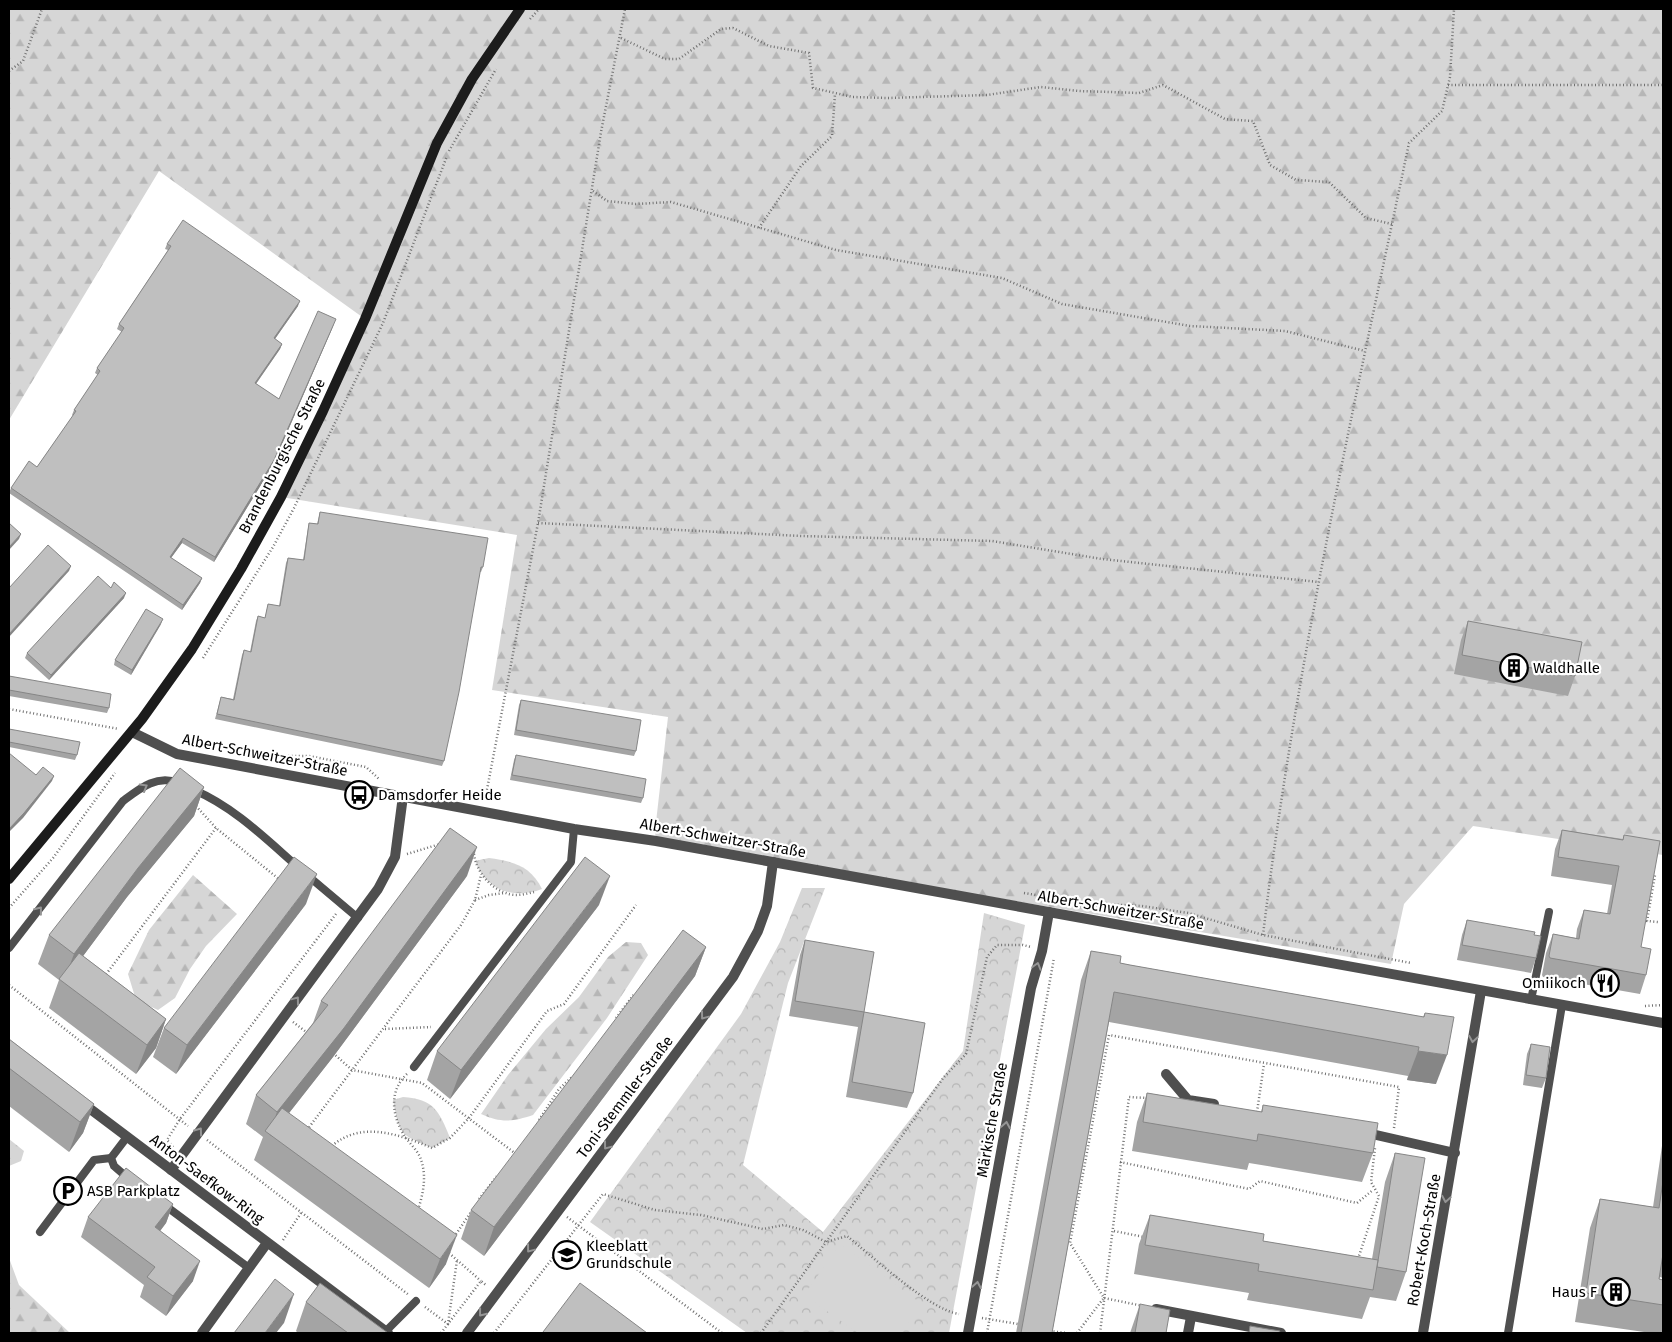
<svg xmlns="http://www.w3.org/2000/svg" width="1672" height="1342" viewBox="0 0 1672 1342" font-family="'Fira Sans',sans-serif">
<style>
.forest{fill:url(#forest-firs)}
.park{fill:url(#park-crowns)}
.pitch{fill:#d6d6d6}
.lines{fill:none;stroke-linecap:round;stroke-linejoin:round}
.path{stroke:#717171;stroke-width:2.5;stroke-dasharray:1 2.5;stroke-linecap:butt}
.lane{stroke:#4f4f4f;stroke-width:8}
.street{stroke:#4f4f4f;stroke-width:10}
.secondary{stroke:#1c1c1c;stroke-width:10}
.wall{fill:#a4a4a4}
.shaded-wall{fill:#868686}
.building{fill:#bfbfbf;stroke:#868686}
.oneway{stroke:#959595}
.labels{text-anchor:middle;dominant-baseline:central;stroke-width:4.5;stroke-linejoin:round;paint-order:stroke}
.street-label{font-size:15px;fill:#000;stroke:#fff}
.poi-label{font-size:15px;fill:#000;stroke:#fff;text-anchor:start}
</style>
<defs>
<pattern id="forest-firs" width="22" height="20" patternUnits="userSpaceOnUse" patternTransform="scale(1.25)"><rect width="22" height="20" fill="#d6d6d6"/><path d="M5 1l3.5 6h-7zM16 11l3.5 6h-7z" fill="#b6b6b6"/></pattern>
<pattern id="park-crowns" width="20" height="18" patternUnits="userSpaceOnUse" patternTransform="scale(1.25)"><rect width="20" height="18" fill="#d6d6d6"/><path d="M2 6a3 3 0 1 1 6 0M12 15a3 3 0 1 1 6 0" fill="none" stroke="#b6b6b6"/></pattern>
</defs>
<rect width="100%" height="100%" fill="#fff"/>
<g class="forest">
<polygon points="9,9 1663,9 1663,855 1473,826 1404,904 1391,964 656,841 655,831 668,717 492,690 517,535 281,497 365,319 159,171 9,420"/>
<polygon points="193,875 237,914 206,946 190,969 175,998 158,1010 136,1000 128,974 149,930"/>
<path d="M626 942 641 943 648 955 607 1018 533 1115C512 1122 501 1123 481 1114L508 1075 546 1029 579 997 608 957Z"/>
<polygon points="9,1139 24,1151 21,1161 9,1166"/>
<polygon points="9,1258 19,1285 70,1333 9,1333"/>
</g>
<g class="park">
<path d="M489 858C513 861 531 866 542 889 513 900 486 890 475 861Z"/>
<polygon points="802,888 825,888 788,983 743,1165 823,1232 963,1051 984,913 1025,925 949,1333 747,1333 590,1222 741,1014 780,942"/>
<path d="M403 1097C434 1099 439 1111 450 1138L432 1148C399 1134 400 1135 393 1100Z"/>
</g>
<polygon class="pitch" points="840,1244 922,1304 901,1333 858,1333 804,1295"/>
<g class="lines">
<g class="path">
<polyline points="530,19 539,9"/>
<polyline points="621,38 665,59 679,59 721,29 733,28 769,46 809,53 813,88 853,97 888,98 987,95 1041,87 1079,91 1139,93 1163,85 1225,119 1253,121 1270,165 1296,180 1329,182 1366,218 1392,224"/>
<polyline points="9,71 23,61 42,9"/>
<polyline points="1448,85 1663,85"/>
<polyline points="449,151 496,69"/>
<polyline points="593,191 607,201 636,204 671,202 836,250 1002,278 1062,304 1190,326 1285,331 1365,351"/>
<polyline points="759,228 801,166 832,136 835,94"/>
<polyline points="538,523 801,536 992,541 1102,559 1318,582"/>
<polyline points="203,658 273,547 294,508 383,323 447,156"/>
<polyline points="9,709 119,729"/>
<polyline points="243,752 274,756 309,756 366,767 379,779"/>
<polyline points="485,800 538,523 601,132 625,9"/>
<polyline points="196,806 216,828 280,880"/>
<polyline points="407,854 440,844"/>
<path d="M474 854C476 871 490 888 506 893 515 897 526 894 534 892"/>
<polyline points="1652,875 1655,875 1647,921 1658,922"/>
<polyline points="1024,893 1083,903 1142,906 1188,913 1263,935 1411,963"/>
<polyline points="475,900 489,895 505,893"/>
<polyline points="9,908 53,858 115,773"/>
<path d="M1263 935C1295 668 1354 406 1409 143L1442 111 1450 77 1454 9"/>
<polyline points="104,977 216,828"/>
<polyline points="9,985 188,1126"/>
<polyline points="1645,1006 1663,1005"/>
<polyline points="616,1018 635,993"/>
<polyline points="293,1022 309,1034"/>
<polyline points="385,1029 431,1027"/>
<polyline points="333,1053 352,1070 422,1083 516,1154"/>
<path d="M407 1074C388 1091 392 1118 406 1138 411 1145 419 1152 421 1160 427 1177 423 1194 418 1210"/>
<polyline points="1257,1112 1264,1064"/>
<polyline points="539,1120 559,1089 572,1077"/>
<polyline points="307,1130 461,925 475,900 481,875"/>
<polyline points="207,1140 409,1295"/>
<path d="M332 1146C361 1120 401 1135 432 1148L450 1138 469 1118 547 1011 564 1004 636 905"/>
<polyline points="173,1147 167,1140 180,1119 336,914"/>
<polyline points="1120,1162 1249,1189 1260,1181 1357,1203 1373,1190"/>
<polyline points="479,1199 497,1176"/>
<polyline points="567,1217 722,1333"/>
<polyline points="1114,1231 1144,1237"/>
<polyline points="454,1237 471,1212"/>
<polyline points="283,1240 301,1213"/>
<polyline points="449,1253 481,1281"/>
<polyline points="1358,1259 1379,1196 1371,1182 1375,1148"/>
<polyline points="1143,1306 1104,1298 1070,1243 1109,1035 1399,1087 1394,1128"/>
<polyline points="425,1307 448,1324 457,1260"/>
<polyline points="982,1318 1018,1324"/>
<polyline points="1050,1331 1066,1333"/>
<polyline points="441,1333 481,1281 487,1286"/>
<path d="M494 1333 603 1194 655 1210 701 1215 763 1229 784 1225 803 1230 826 1242 847 1236C873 1257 930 1310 959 1314"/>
<polyline points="761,1333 944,1077 966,1054 987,957 997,945 1023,945 1031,947"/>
<polyline points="987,1333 1054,958"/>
<polyline points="1077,1333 1103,1299"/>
<polyline points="1100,1333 1129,1097 1147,1098"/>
</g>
<g class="lane">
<path d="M194 790C234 807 266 839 298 867"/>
<polyline points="307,875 358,918"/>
<path d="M9 948 123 801C139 789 157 774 178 783"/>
<polyline points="1531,1000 1549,912"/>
<polyline points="414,1067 571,862 574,829"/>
<polyline points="127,1137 111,1158 114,1166 129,1179"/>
<polyline points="163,1204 249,1268"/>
<polyline points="40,1232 94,1160 111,1158"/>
<polyline points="386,1331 416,1301"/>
<polyline points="1508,1333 1562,1005"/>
</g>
<g class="street">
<polyline points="132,732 177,754 574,829 656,841 1663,1023"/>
<polyline points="1166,1074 1188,1100 1214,1104"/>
<polyline points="81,1102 388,1333"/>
<polyline points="1363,1132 1455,1153"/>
<polyline points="171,1170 378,889 395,857 403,796"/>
<polyline points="1156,1309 1281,1333"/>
<polyline points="202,1333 267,1243"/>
<polyline points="467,1333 733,977 758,931 767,906 773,862"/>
<polyline points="968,1333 1031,988 1042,951 1049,912"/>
<polyline points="1188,1333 1191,1317"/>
<polyline points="1423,1333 1481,991"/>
</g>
<polyline class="secondary" points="9,879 142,719 192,649 241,569 281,497 323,411 365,319 437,143 472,79 520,9"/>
</g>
<g class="wall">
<polygon points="167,244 298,306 275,339 282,344 280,349 256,384 279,399 334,324 273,465 214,562 182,543 171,558 202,578 200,583 182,610 9,493 11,488 37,467 73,416 72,415 74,410 98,375 95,373 97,368 122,332 117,329 119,324 168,250 165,249"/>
<polygon points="320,512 483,567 481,572 480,572 444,761 442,766 215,719 221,697 233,699 242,655 244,650 250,652 256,621 258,616 265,618 268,604 279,606 286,563 288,558 303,560 308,528 309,523 317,524"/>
<polygon points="111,588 124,598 49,680 25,658 27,653"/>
<polygon points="1468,621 1575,676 1568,696 1454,674 1461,640"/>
<polygon points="161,624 131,675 114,665 115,660"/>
<polygon points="9,676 109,708 107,713 9,696"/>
<polygon points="521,700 636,751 634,756 514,735 519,705"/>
<polygon points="9,729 77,755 75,760 9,747"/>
<polygon points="516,755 643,798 641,803 510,780 514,760"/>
<polygon points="204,787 194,816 127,897 83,956 166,1019 156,1048 136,1074 49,1008 59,980 38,964 49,935"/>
<polygon points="1562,830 1623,839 1624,835 1641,947 1646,975 1640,994 1543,977 1542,975 1546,953 1553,934 1576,938 1577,929 1584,910 1607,914 1612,885 1551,876 1555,849"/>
<polygon points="467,876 333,1057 289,1113 446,1264 429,1288 254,1160 263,1137 246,1124 256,1095 313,1023 321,1001"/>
<polygon points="306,904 176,1074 153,1057 164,1028"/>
<polygon points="599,905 450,1099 427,1080 437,1051"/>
<polygon points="1467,920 1534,935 1536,958 1531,973 1457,960 1462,935"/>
<polygon points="805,940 864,1012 913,1093 907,1108 846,1097 858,1027 789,1016 800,955"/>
<polygon points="706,947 695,976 484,1256 461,1239 471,1210"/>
<polygon points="1091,951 1120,963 1130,965 1423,1017 1425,1013 1436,1084 1407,1080 1408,1076 1109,1022 1052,1333 1016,1333 1081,980"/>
<polygon points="9,1039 94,1104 83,1133 69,1152 9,1106"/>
<polygon points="1531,1044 1546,1078 1542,1088 1523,1085 1527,1054"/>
<polygon points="1147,1093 1261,1112 1263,1105 1373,1153 1362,1182 1249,1163 1247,1170 1132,1151 1137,1122"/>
<polygon points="1663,1139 1663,1278 1660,1277 1659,1279 1663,1280 1663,1333 1651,1333 1575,1322 1590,1228 1600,1199 1653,1207"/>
<polygon points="1395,1153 1406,1272 1396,1301 1370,1297 1362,1319 1247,1300 1249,1293 1134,1274 1139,1244 1150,1215 1263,1241 1372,1259 1385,1182"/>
<polygon points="173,1204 166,1223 160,1231 193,1281 166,1316 140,1297 144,1285 81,1237 88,1217"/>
<polygon points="306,1302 388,1333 298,1333 296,1331"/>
<polygon points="1140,1304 1166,1333 1130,1333"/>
</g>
<g class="shaded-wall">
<polygon points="300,301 298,306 272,343 274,338"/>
<polygon points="334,324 273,465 214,562 215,557"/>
<polygon points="282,344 280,349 253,388 255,383"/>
<polygon points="21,534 19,539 9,550 9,547"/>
<polygon points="183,538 182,543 168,562 170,557"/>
<polygon points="71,566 69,571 9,637 9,634"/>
<polygon points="202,578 200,583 182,610 183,605"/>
<polygon points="126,593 124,598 49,680 51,675"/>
<polygon points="163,619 161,624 131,675 132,670"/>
<polygon points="54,776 52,781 23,818 9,832 9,829"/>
<polygon points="204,787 194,816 127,897 63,983 74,954 138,868"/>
<polygon points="477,847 467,876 333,1057 271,1136 269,1134 277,1112"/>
<polygon points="317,874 306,904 176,1074 187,1045"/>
<polygon points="610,876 599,905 450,1099 461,1070"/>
<polygon points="706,947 695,976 484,1256 494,1227"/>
<polygon points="166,1019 156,1048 136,1074 147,1045"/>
<polygon points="1418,1051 1447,1055 1436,1084 1407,1080"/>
<polygon points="94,1104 83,1133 69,1152 80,1122"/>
<polygon points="173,1204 166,1223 148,1247 155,1227"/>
<polygon points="457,1235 446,1264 429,1288 440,1259"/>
<polygon points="200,1261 193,1281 166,1316 173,1296"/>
<polygon points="294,1294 284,1323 276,1333 265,1333"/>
</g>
<g class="building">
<polygon points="183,220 300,301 274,338 282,344 255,383 279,399 318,311 336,319 274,460 215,557 183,538 170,557 202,578 183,605 11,488 29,461 37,467 76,411 74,410 100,371 97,368 124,328 119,324 171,246 167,244"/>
<polygon points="320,512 488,538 483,567 481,567 459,692 444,761 217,714 221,697 234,700 244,650 251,652 258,616 265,618 268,604 280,606 288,558 304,560 309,523 318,524"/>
<polygon points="9,523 21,534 9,547"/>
<polygon points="48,545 71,566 9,634 9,588"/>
<polygon points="98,576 111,588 114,582 126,593 51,675 27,653"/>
<polygon points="146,609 163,619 132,670 115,660"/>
<polygon points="1468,621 1582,642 1575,676 1462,655"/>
<polygon points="9,676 111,694 109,708 9,690"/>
<polygon points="521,700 641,720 636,751 516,730"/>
<polygon points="9,729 80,742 77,755 9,742"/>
<polygon points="9,753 36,775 43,767 54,776 24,813 9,829"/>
<polygon points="516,755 646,779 643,798 512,775"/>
<polygon points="180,768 204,787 138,868 74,954 49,935"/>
<polygon points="450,828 477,847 344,1028 277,1112 256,1095 328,1005 321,1001"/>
<polygon points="1562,830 1623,840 1624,835 1660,841 1641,947 1651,949 1646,975 1550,958 1549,956 1553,934 1579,939 1584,910 1610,914 1619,866 1558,857"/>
<polygon points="294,857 317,874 187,1045 164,1028"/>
<polygon points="585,857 610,876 461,1070 437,1051"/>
<polygon points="1467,920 1535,932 1534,935 1541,936 1536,958 1462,945"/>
<polygon points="683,930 706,947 494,1227 471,1210"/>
<polygon points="805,940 874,952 864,1012 795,1001"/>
<polygon points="1091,951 1121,956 1120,963 1130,965 1424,1017 1425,1013 1454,1017 1447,1055 1418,1051 1419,1047 1114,992 1052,1333 1021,1333"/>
<polygon points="79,953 166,1019 147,1045 59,979"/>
<polygon points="864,1012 925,1023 913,1093 852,1082"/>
<polygon points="9,1039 94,1104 80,1122 9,1068"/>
<polygon points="1531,1044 1550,1047 1546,1078 1526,1075"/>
<polygon points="1147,1093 1262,1112 1263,1105 1378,1123 1373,1153 1258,1134 1257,1141 1143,1122"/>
<polygon points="282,1108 457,1235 440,1259 265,1131"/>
<polygon points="1395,1153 1425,1158 1406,1272 1377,1267"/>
<polygon points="126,1168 173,1204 155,1227 200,1261 173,1296 147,1277 155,1267 88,1217"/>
<polygon points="1663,1181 1663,1254 1659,1279 1663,1280 1663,1305 1586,1293 1600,1199 1659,1208"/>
<polygon points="1150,1215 1264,1234 1263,1241 1378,1260 1373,1290 1258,1271 1259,1264 1145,1245"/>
<polygon points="275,1279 294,1294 265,1333 234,1333"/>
<polygon points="320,1283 388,1333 348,1333 306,1302"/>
<polygon points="580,1283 647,1333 545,1333 543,1332"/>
<polygon points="1140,1304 1170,1310 1166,1333 1135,1333"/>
<polygon points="1250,1326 1280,1331 1279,1333 1249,1333"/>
</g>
<defs><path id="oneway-chevron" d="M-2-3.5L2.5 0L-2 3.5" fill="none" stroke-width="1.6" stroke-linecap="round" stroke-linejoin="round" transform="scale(1.25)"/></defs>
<g class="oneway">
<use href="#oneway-chevron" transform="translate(144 787) rotate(-30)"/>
<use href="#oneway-chevron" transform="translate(39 910) rotate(-52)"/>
<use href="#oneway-chevron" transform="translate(1037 966) rotate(-74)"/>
<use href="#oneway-chevron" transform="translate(296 1000) rotate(-53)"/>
<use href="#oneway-chevron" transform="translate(704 1016) rotate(127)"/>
<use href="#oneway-chevron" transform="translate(1473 1039) rotate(99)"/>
<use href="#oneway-chevron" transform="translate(1006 1125) rotate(-80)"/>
<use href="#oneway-chevron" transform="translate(199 1131) rotate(-54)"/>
<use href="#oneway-chevron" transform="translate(607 1146) rotate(127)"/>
<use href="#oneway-chevron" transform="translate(1446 1199) rotate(100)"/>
<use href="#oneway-chevron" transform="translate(530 1249) rotate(127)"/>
<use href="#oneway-chevron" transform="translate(977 1285) rotate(-80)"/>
<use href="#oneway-chevron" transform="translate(482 1313) rotate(128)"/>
</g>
<defs>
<symbol id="building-ring" viewBox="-11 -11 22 22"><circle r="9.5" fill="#fff" stroke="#000" stroke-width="1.5"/><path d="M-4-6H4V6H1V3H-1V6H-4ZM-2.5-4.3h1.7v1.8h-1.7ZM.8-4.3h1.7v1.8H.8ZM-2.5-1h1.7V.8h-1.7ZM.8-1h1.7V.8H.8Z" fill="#000"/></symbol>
<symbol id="bus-ring" viewBox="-11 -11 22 22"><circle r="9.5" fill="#fff" stroke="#000" stroke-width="1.5"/><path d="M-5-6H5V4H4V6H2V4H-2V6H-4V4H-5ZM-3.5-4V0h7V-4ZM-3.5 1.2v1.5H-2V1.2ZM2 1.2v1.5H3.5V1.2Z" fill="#000"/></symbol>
<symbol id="restaurant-ring" viewBox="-11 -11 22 22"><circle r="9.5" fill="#fff" stroke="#000" stroke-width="1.5"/><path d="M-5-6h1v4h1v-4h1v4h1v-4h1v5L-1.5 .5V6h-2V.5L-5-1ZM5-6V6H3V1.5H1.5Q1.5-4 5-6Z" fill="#000"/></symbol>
<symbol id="parking-ring" viewBox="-11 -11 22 22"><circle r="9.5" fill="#fff" stroke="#000" stroke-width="1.5"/><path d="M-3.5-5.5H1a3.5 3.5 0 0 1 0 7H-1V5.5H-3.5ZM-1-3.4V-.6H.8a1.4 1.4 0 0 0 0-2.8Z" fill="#000"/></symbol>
<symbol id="school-ring" viewBox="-11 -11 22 22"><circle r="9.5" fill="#fff" stroke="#000" stroke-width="1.5"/><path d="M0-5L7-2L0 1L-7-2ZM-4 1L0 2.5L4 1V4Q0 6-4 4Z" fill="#000"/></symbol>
</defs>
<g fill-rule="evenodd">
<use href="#building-ring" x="1498" y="652" width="32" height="32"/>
<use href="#bus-ring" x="343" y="779" width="32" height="32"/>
<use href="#restaurant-ring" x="1589" y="967" width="32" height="32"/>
<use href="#parking-ring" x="52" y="1175" width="32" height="32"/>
<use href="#school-ring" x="551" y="1239" width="32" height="32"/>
<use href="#building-ring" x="1600" y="1276" width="32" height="32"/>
</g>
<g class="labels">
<g class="street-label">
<text transform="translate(282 456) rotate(-63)">Brandenburgische Straße</text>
<text transform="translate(265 755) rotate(11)">Albert-Schweitzer-Straße</text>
<text transform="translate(723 838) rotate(10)">Albert-Schweitzer-Straße</text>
<text transform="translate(1121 910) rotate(10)">Albert-Schweitzer-Straße</text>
<text transform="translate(625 1097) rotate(-53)">Toni-Stemmler-Straße</text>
<text transform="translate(992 1120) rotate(-80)">Märkische Straße</text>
<text transform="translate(207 1179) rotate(37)">Anton-Saefkow-Ring</text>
<text transform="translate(1424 1240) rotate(-80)">Robert-Koch-Straße</text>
</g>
<g class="poi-label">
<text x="1533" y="668">Waldhalle</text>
<text x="378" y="795">Damsdorfer Heide</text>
<text x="1586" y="983" text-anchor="end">Omiikoch</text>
<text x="87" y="1191">ASB Parkplatz</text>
<text x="586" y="1246">Kleeblatt<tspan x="586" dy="17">Grundschule</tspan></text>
<text x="1597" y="1292" text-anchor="end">Haus F</text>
</g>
</g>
<rect width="1672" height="1342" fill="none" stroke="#000000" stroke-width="20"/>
</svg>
